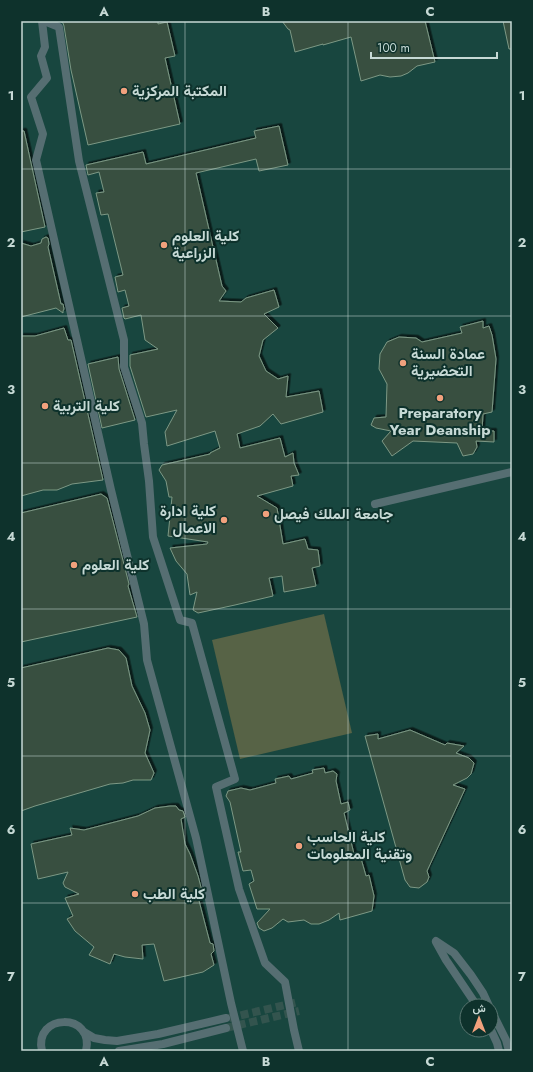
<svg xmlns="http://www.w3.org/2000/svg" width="533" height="1072" viewBox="0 0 533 1072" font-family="Jost,Vazirmatn,sans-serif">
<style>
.built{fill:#18463f;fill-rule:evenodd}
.green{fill:#576346}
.building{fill:#37503f;stroke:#7d9885;filter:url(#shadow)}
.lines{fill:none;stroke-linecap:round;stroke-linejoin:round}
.street-tunnel{stroke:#33544e;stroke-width:8;stroke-dasharray:8 4;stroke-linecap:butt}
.street{stroke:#566e72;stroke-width:8}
.grid{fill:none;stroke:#c6d9d5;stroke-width:1;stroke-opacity:0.55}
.poi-dot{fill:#f1a17d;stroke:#0e322c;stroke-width:1.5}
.labels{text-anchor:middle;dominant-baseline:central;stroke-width:4;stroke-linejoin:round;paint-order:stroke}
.poi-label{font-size:15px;font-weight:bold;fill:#c6d9d5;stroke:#0e322c;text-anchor:start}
.neatline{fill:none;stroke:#c6d9d5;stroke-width:1.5}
.grid-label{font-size:13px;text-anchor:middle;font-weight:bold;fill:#c6d9d5}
</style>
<defs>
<filter id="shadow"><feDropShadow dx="2.5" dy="-2.5" stdDeviation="0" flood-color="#0009"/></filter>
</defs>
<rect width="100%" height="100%" fill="#193c36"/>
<path class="built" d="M21 21H512V1051H21ZM467 1006H491V1030H467Z"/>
<polygon class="green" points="324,614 352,733 240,759 212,640"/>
<g class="building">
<polygon points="60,21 158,21 158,24 167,22 175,56 165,58 180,124 88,145 71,70 64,26 63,23"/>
<polygon points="282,21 425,21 435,62 417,66 408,73 401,76 390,77 380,75 361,81 351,37 323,45 323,44 295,52 290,30 288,29"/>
<polygon points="503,21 512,21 512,49 509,49"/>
<polygon points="279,126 288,165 259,171 256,159 196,173 222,286 226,291 219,301 241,302 246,298 274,290 279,307 264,314 278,328 263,340 259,356 266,371 278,379 288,376 286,397 319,391 323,412 281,424 273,414 260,426 237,434 240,448 280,438 285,457 293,453 294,463 299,475 291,476 293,486 257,496 277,508 283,544 305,539 308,549 318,550 320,566 312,568 316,586 284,592 282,576 269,578 273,596 235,605 198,613 193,610 197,592 190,595 187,574 176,561 170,548 207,544 208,542 168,536 172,497 169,497 166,481 159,470 162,465 210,454 210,453 220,448 215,431 167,446 165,432 177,410 146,417 130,366 130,355 158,349 145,340 141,315 125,319 124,318 122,308 129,306 125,290 118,292 115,277 123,275 108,214 101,215 96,193 104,192 99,172 88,175 86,165 143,152 146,164 256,138 254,131"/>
<polygon points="21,131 24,131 45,227 21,232"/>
<polygon points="46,237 48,238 49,244 48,247 61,304 63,304 64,309 63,311 63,313 56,308 21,317 21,243 31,246 41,243 42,239"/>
<polygon points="483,321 483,328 489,326 492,335 496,359 492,412 483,414 482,431 494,431 494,442 476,441 477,447 473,454 463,456 457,443 413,441 392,456 382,441 391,431 376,428 371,425 374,418 386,417 387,384 379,369 380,354 387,342 399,337 416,338 422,342 462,333 460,327"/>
<polygon points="64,328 68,340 71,340 103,480 72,484 57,490 43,490 21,496 21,336 35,336"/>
<polygon points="118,357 119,369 135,420 102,428 88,364"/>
<polygon points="101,494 107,498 129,584 128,586 137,617 21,642 21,513"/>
<polygon points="108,648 119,650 126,658 132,686 145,713 150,730 145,753 154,773 151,780 133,780 123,783 110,784 35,806 21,811 21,668"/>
<polygon points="410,730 445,745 447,743 464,746 456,753 469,758 474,763 471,774 467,778 453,785 465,789 427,871 429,877 427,882 419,888 410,887 405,880 365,736 378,734 378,739"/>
<polygon points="324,768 325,773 333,771 337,774 336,781 341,804 348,802 350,810 344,813 354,854 360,855 366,876 369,875 374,896 372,911 340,920 339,913 329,920 319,924 311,924 304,920 288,922 283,919 272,928 264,931 259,928 257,923 270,909 257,909 249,884 254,881 251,870 243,871 238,852 241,852 230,802 226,796 228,791 241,788 250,790 276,783 275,779 289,776 291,779 313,773 312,770"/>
<polygon points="170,806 176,806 179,810 183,811 185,817 181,819 185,844 190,854 198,876 202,891 197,893 210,943 213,944 214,951 211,954 214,965 203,972 164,981 154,944 142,945 143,959 125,957 114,954 110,964 89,955 94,947 75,931 67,919 73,916 65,898 79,894 65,887 63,883 68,872 38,879 31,844 72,835 70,828 84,830 138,816 155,808"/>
</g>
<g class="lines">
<g class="street-tunnel">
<polyline points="229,1018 298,1002"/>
<polyline points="226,1028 299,1011"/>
</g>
<g class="street">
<polyline points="42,21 45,47 41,56 47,78 31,97 43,134 36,160 111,490 144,624 147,660 196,838 231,1003 243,1051"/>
<polyline points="44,21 59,27 79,161 124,340 124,367 142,423 144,444 149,481 153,537 180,620 192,623 235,779 216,787 239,889 265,963 285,982 294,1030 299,1051"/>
<polyline points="375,504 512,472"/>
<polyline points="436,941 454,953 471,975 483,993 489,1006"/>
<polyline points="436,942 446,960 477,1006"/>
<polyline points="491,1010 506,1040 509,1051"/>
<polyline points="491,1030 497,1043 499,1051"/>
<polyline points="84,1032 94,1038 105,1040 117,1041 158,1034 226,1018"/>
<path d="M42 1051C33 1013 95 1012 86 1051"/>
<polyline points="119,1051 163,1044 226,1028"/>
</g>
</g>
<path class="grid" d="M185 21V1051M348 21V1051M21 169H512M21 316H512M21 463H512M21 609H512M21 756H512M21 903H512"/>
<g class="poi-dot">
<circle cx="124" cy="91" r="4"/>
<circle cx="164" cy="245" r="4"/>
<circle cx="403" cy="363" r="4"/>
<circle cx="440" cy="398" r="4"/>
<circle cx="45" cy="406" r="4"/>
<circle cx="266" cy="514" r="4"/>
<circle cx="224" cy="520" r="4"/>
<circle cx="74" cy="565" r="4"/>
<circle cx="299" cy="846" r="4"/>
<circle cx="135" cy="894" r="4"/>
</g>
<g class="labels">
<g class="poi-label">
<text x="132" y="91">المكتبة المركزية</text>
<text x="172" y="236">كلية العلوم<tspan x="172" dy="17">الزراعية</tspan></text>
<text x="411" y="354">عمادة السنة<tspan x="411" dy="17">التحضيرية</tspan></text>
<text x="53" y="406">كلية التربية</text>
<text x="440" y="413" text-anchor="middle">Preparatory<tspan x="440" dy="17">Year Deanship</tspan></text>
<text x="216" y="511" text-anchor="end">كلية ادارة<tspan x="216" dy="17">الاعمال</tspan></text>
<text x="274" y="514">جامعة الملك فيصل</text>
<text x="82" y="565">كلية العلوم</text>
<text x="307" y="837">كلية الحاسب<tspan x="307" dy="17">وتقنية المعلومات</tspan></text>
<text x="143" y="894">كلية الطب</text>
</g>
</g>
<rect width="533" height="1072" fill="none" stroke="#0e322c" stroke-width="44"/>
<g transform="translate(479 1018)"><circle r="19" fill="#0e322c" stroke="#587570"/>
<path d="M0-3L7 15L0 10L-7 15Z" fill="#f1a17d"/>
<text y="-6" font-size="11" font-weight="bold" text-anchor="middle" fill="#c6d9d5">ش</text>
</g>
<path d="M371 52v6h126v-6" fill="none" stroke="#c6d9d5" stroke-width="2"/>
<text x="377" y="52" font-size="12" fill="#c6d9d5" stroke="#0e322c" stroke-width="3" paint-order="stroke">100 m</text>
<rect x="22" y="22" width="489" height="1028" class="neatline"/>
<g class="grid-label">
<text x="104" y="16">A</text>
<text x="266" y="16">B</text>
<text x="430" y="16">C</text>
<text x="11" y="100">1</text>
<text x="522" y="100">1</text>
<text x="11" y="247">2</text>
<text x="522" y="247">2</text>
<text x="11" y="394">3</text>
<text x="522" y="394">3</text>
<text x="11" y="541">4</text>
<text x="522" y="541">4</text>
<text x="11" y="687">5</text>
<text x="522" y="687">5</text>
<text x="11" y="834">6</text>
<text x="522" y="834">6</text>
<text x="11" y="981">7</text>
<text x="522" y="981">7</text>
<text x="104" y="1066">A</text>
<text x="266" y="1066">B</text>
<text x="430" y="1066">C</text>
</g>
</svg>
